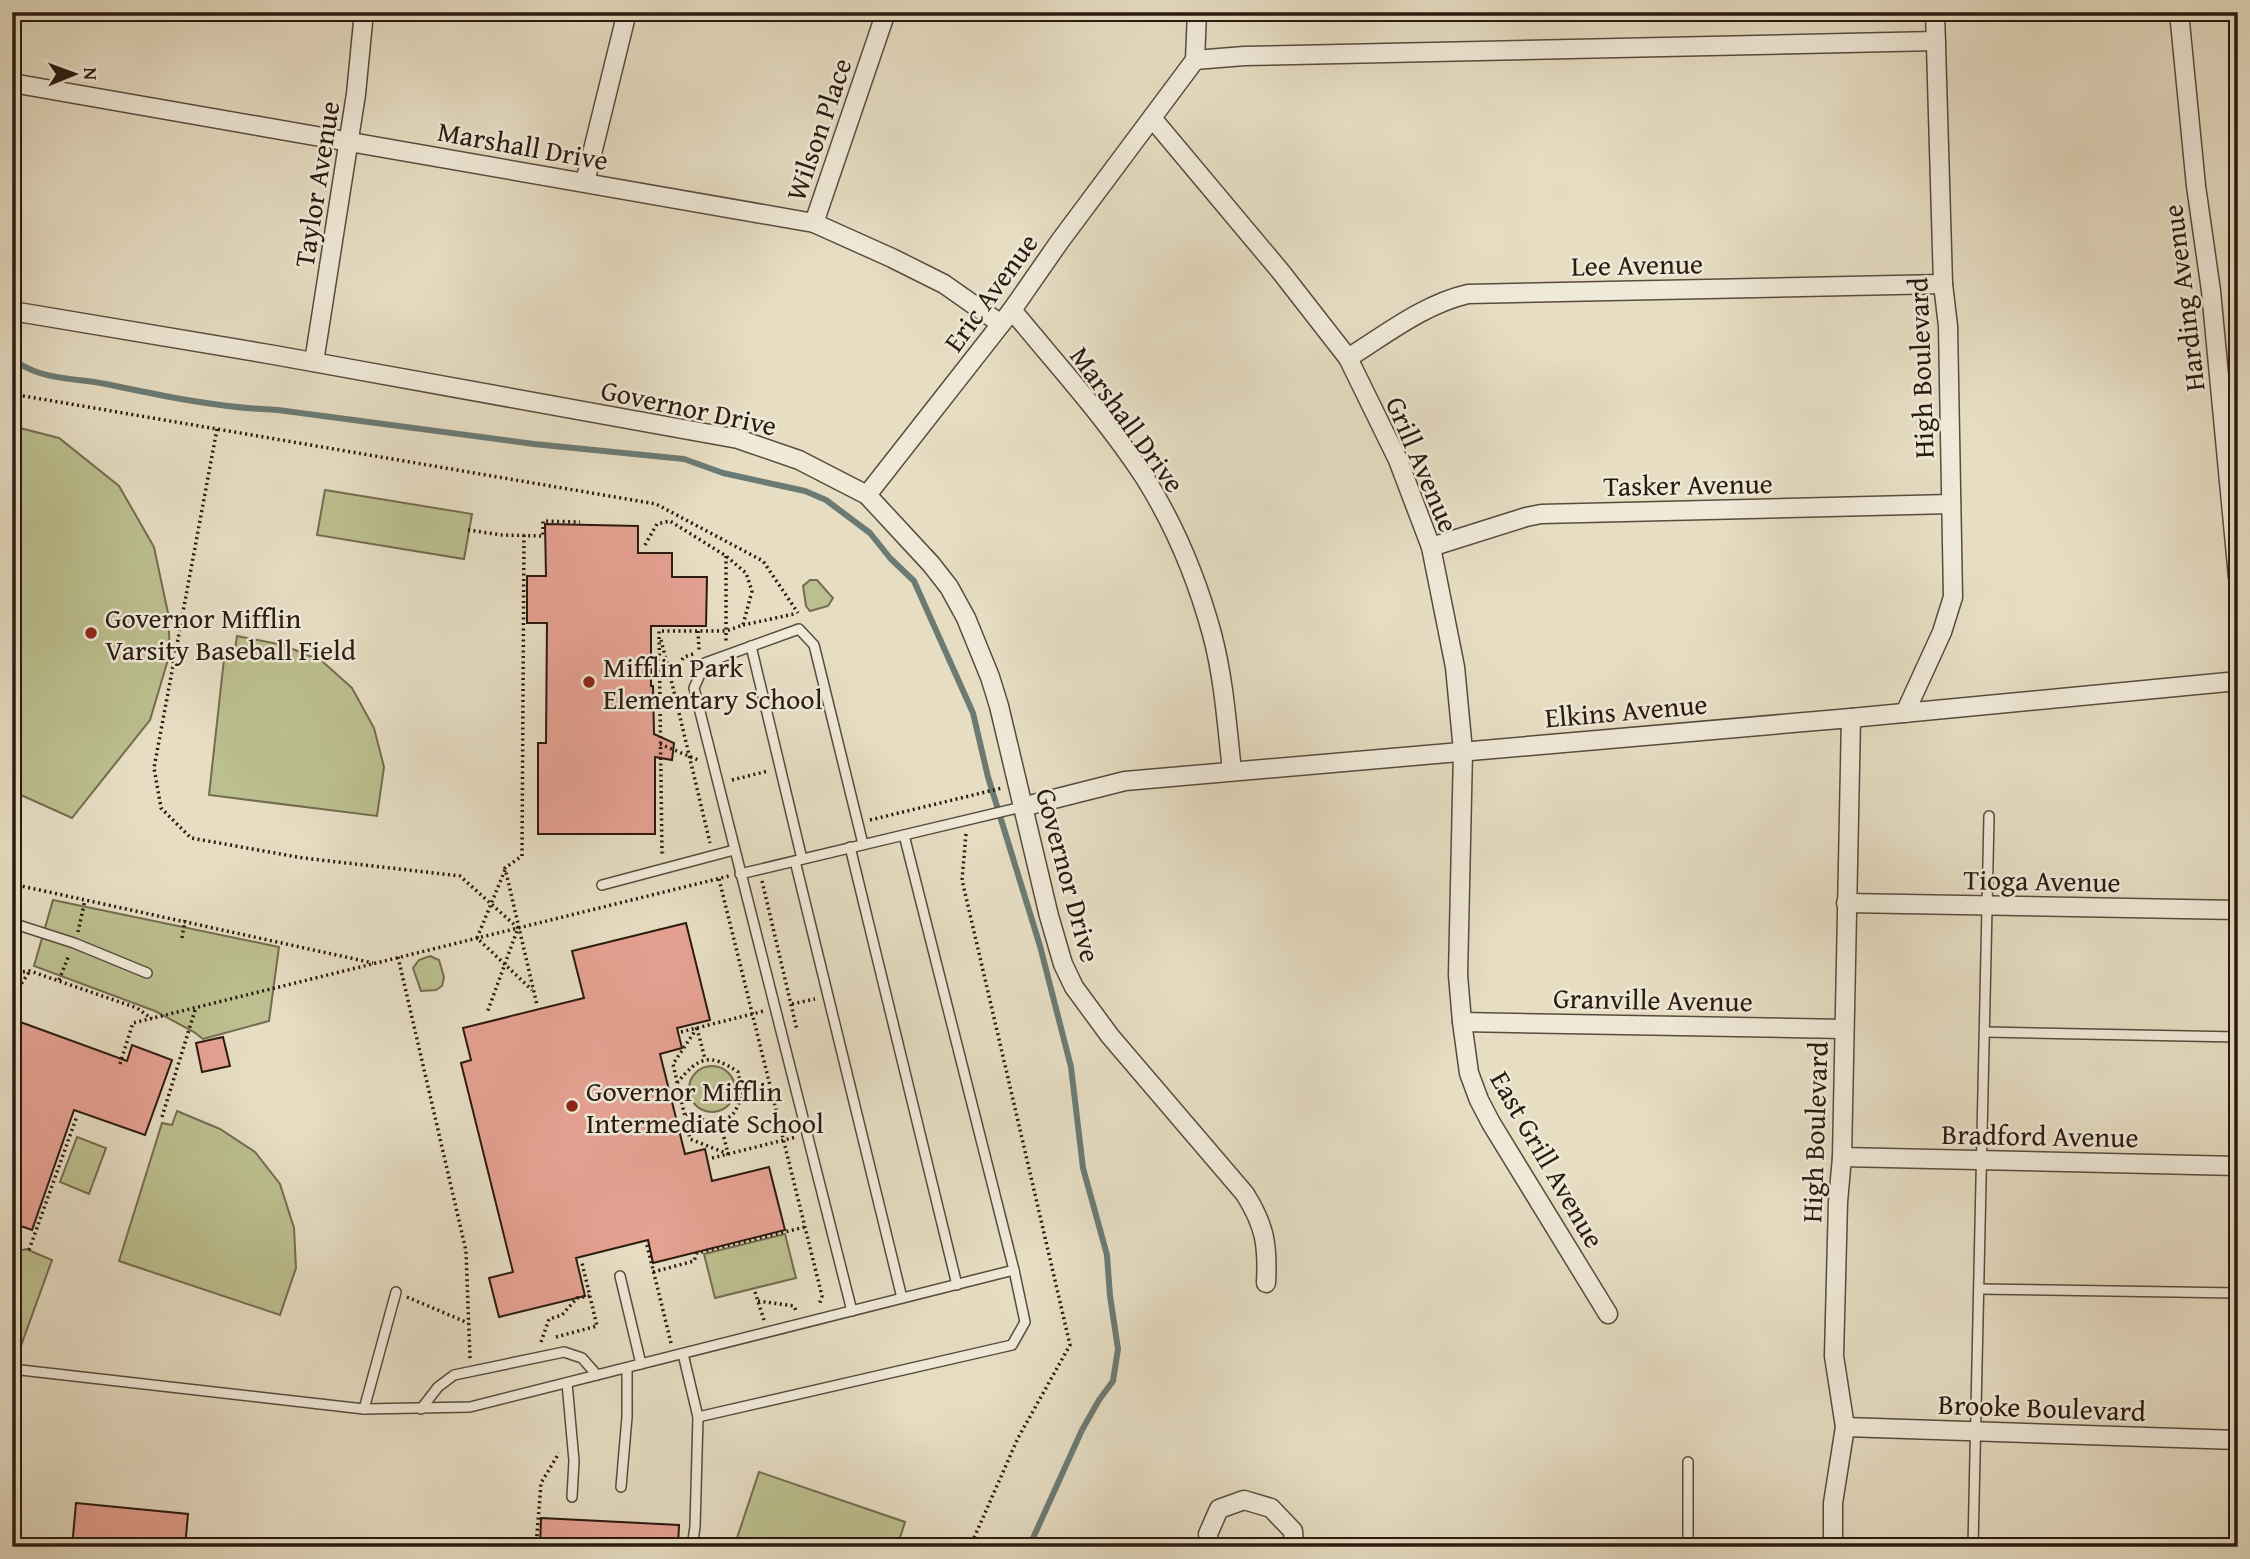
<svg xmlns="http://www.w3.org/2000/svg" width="2250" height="1559" viewBox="0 0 2250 1559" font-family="'Gentium Book Plus',serif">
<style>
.green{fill:#bcbf8f;stroke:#746c50;stroke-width:2}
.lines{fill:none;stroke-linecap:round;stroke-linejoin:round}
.stream{stroke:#6b7b74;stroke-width:6}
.building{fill:#e5a192;stroke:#2b1a10;stroke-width:2}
.service-casing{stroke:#5a4b3d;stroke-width:12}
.minor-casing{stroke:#5a4b3d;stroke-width:21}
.path{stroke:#2b1a10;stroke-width:3.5;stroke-dasharray:2 3.5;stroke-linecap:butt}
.service{stroke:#efe9d8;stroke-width:9}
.minor{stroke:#efe9d8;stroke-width:18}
.poi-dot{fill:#8f2418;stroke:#efe9d8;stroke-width:2.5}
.labels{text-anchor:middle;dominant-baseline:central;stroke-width:5;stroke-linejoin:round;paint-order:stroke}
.street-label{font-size:28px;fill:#2b1a10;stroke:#efe9d8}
.poi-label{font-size:28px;fill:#2b1a10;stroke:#efe9d8;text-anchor:start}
</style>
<rect width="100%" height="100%" fill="#e6ddc3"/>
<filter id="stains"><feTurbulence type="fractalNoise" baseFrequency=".00286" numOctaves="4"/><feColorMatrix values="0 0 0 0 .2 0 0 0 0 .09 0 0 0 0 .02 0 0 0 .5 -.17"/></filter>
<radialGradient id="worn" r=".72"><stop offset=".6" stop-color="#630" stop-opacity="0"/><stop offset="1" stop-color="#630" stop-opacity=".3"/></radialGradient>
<g class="green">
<polygon points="12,426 59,438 119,486 154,547 168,613 170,653 150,720 72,818 12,791"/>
<polygon points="325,490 472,514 464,559 317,535"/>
<polygon points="810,580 817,580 833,598 828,606 810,611 806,606 803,586"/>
<polygon points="237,636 283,645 322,661 352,688 374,728 384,767 377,816 209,795 225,650 235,650"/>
<polygon points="53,900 279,947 269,1021 203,1039 194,1032 155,1011 34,966"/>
<polygon points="430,956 439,960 444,977 442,986 436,990 421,991 413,968 419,960"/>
<circle cx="712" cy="1089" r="23"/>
<polygon points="177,1111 220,1129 255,1152 280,1184 294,1228 296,1268 280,1315 119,1261 162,1123 172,1125"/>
<polygon points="77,1137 106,1148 89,1194 60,1182"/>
<polygon points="785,1234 796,1278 715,1298 704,1254"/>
<polygon points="26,1249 52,1260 18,1354 12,1354 12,1253"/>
<polygon points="759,1472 905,1522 897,1547 734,1547"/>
</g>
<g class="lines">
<path class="stream" d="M12 360C20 364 28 369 37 372 58 380 84 379 106 384 163 396 220 408 278 410L534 444 684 459 723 473 805 491 826 500 870 533 890 558 914 581 973 713 988 777 1040 946 1071 1067 1083 1168 1107 1255 1110 1296 1118 1349 1113 1381 1099 1400 1082 1430 1029 1547"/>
</g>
<g class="building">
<polygon points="545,524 638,526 638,553 672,553 672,577 707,577 706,626 651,626 651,686 653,686 654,734 674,743 672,760 655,757 655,834 538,834 538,743 546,743 547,623 527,623 527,576 546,576"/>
<polygon points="686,923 710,1020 677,1028 682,1048 660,1054 685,1154 705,1149 712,1181 769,1167 785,1230 653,1263 648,1240 576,1258 585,1296 499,1317 489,1278 513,1272 461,1063 471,1060 463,1028 584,998 572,951"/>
<polygon points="12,1019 127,1061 132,1045 172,1060 145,1135 74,1110 32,1230 12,1223"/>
<polygon points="223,1037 230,1066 202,1072 196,1043"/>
<polygon points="76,1503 188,1514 185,1547 72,1547"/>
<polygon points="541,1518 679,1525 678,1547 540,1547"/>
</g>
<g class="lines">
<defs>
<g id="service">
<polyline points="751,646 802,859"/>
<polyline points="850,847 957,1285"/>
<polyline points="795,861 902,1298"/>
<polyline points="740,874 904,835"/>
<polyline points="602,885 734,850"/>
<polyline points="12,923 74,943 147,973"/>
<polyline points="1986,1032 2238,1037"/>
<polyline points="620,1276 641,1364"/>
<polyline points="1979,1289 2238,1293"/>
<polyline points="852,1311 694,688 705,663 799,629 814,645 863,844"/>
<polyline points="683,1354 698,1417"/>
<polyline points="12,1369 364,1409 470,1407 1014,1270 904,835 1022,807"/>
<polyline points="567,1383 574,1461 572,1497"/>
<polyline points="364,1409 396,1292"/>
<polyline points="421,1409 438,1387 454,1375 564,1352 582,1358 597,1375"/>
<polyline points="621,1487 627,1417 627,1368"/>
<polyline points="692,1547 695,1527 698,1417 1012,1345 1025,1322 1014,1270"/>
<polyline points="1688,1547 1688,1462"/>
<polyline points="1973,1547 1989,816"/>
</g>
<g id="minor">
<polyline points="2179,12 2196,186 2211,291 2238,577"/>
<polyline points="1195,60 1244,56 1936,41"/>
<polyline points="12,83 814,223 892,258 944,284 1001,324"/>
<polyline points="1152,118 1281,272 1348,358 1398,460 1431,547 1455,667 1463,751 1458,975 1462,1022 1469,1073 1479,1100 1491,1123 1608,1314"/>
<polyline points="585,182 627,12"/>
<polyline points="814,223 886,12"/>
<path d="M1012 310C1057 365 1106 418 1145 478 1175 526 1197 579 1212 634 1224 679 1227 726 1232 771"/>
<path d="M12 311 274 355 738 439 799 460 867 495 931 564 949 587 966 618 990 677 999 706 1049 916 1063 964 1074 987 1110 1036 1245 1194C1265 1226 1268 1245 1266 1283"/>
<path d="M1348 358C1385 335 1424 304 1468 294L1943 284"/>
<polyline points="314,362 356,94 364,12"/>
<polyline points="867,495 1012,310 1060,241 1195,60 1197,12"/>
<polyline points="1431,547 1526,517 1541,514 1951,504"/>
<polyline points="1905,713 1942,632 1953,597 1948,326 1943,284 1935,12"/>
<polyline points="1022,807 1125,781 1851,718 2238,681"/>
<polyline points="1846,903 2238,910"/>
<polyline points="1462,1022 1844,1029"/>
<polyline points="1842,1157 2238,1166"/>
<polyline points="1845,1427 2238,1440"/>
<polyline points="1210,1547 1208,1534 1219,1509 1244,1500 1271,1508 1293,1531 1294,1547"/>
<polyline points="1833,1547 1833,1503 1845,1427 1834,1356 1838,1202 1842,1157 1851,718"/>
</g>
</defs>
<use href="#service" class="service-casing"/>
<use href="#minor" class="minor-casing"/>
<g class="path">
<polyline points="12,394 656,504 763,561 798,613"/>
<polyline points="217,429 154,768 161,808 191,838 303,858 460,876 518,928 487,1013"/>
<polyline points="468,530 502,535 543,536 543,521 580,522"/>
<polyline points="524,535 522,856 505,868 537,1005"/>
<polyline points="645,545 657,524 670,521 726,556 746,573 752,591 743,625 726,631 659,631 662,854 665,853"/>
<polyline points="726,556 726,642"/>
<polyline points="743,625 794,614"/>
<polyline points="698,631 699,650"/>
<polyline points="661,640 670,675"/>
<polyline points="693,654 684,657 670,675 710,843"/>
<polyline points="660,744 698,760"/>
<polyline points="732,780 768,771"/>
<polyline points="870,820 1002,788"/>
<polyline points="966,834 962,880 1070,1345 1018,1438 970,1547"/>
<polyline points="505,870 477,938 532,990"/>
<polyline points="719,879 822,1296 819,1305"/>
<polyline points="762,881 797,1030"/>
<polyline points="12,884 373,963"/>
<polyline points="78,932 85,900"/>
<polyline points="182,938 185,920"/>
<polyline points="398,957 466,1251 470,1359"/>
<polyline points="12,973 30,971 137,1008 152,1019"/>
<polyline points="59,980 69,955"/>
<polyline points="12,997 30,971"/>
<polyline points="792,1004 815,999"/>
<polyline points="697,1028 673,1064 690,1139 728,1154"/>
<polyline points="697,1028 705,1059"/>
<polyline points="681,1032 764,1011"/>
<polyline points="120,1064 133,1023 729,876"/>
<path d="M677 1083C699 1056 710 1053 738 1072L743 1094C740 1100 737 1109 733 1114 720 1127 699 1119 684 1113"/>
<polyline points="162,1117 196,1007"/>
<polyline points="720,1121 728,1154"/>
<polyline points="712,1158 796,1137"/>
<polyline points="647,1245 671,1343"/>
<polyline points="29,1250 77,1116"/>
<polyline points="653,1272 694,1261 697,1253 805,1227"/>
<polyline points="755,1292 764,1320"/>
<polyline points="407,1297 468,1323"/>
<polyline points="758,1301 794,1306 797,1313"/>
<polyline points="556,1337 597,1326 582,1263"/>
<polyline points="541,1342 549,1319 562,1315 577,1298 590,1296"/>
<polyline points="536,1547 541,1483 559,1453"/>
</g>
<use href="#service" class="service"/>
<use href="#minor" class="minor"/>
</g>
<g class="poi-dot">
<circle cx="91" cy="633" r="7"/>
<circle cx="589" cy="682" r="7"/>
<circle cx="572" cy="1106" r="7"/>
</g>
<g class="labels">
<g class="street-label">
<text transform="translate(818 129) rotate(-71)">Wilson Place</text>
<text transform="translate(523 145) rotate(10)">Marshall Drive</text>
<text transform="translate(316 184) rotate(-81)">Taylor Avenue</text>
<text transform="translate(1637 264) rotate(-1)">Lee Avenue</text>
<text transform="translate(990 292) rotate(-54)">Eric Avenue</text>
<text transform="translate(2183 298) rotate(-97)">Harding Avenue</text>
<text transform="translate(1920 368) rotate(-92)">High Boulevard</text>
<text transform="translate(689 407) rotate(12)">Governor Drive</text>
<text transform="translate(1128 419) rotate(54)">Marshall Drive</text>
<text transform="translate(1423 464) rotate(67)">Grill Avenue</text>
<text transform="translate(1688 484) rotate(-1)">Tasker Avenue</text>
<text transform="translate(1626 710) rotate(-5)">Elkins Avenue</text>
<text transform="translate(1069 875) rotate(75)">Governor Drive</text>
<text transform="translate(2042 880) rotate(1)">Tioga Avenue</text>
<text transform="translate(1653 999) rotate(1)">Granville Avenue</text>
<text transform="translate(1814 1132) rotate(-88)">High Boulevard</text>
<text transform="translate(2040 1135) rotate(1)">Bradford Avenue</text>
<text transform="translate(1548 1159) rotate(60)">East Grill Avenue</text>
<text transform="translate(2042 1407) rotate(2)">Brooke Boulevard</text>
</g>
<g class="poi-label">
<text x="105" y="617">Governor Mifflin<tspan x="105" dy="32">Varsity Baseball Field</tspan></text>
<text x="603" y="666">Mifflin Park<tspan x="603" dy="32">Elementary School</tspan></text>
<text x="586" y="1090">Governor Mifflin<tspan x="586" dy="32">Intermediate School</tspan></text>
</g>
</g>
<rect width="2250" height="1559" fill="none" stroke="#e6ddc3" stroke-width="42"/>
<rect x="14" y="14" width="2222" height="1531" fill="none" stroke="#2b1a10" stroke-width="3.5"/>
<rect x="21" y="21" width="2208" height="1517" fill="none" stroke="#2b1a10" stroke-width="2"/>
<g transform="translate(74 74) rotate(89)" stroke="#efe9d8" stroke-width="5" paint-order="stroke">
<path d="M0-5L12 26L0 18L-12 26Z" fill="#2b1a10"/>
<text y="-10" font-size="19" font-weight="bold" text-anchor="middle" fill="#2b1a10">N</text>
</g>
<rect width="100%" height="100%" filter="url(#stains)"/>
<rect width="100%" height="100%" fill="url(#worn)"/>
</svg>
